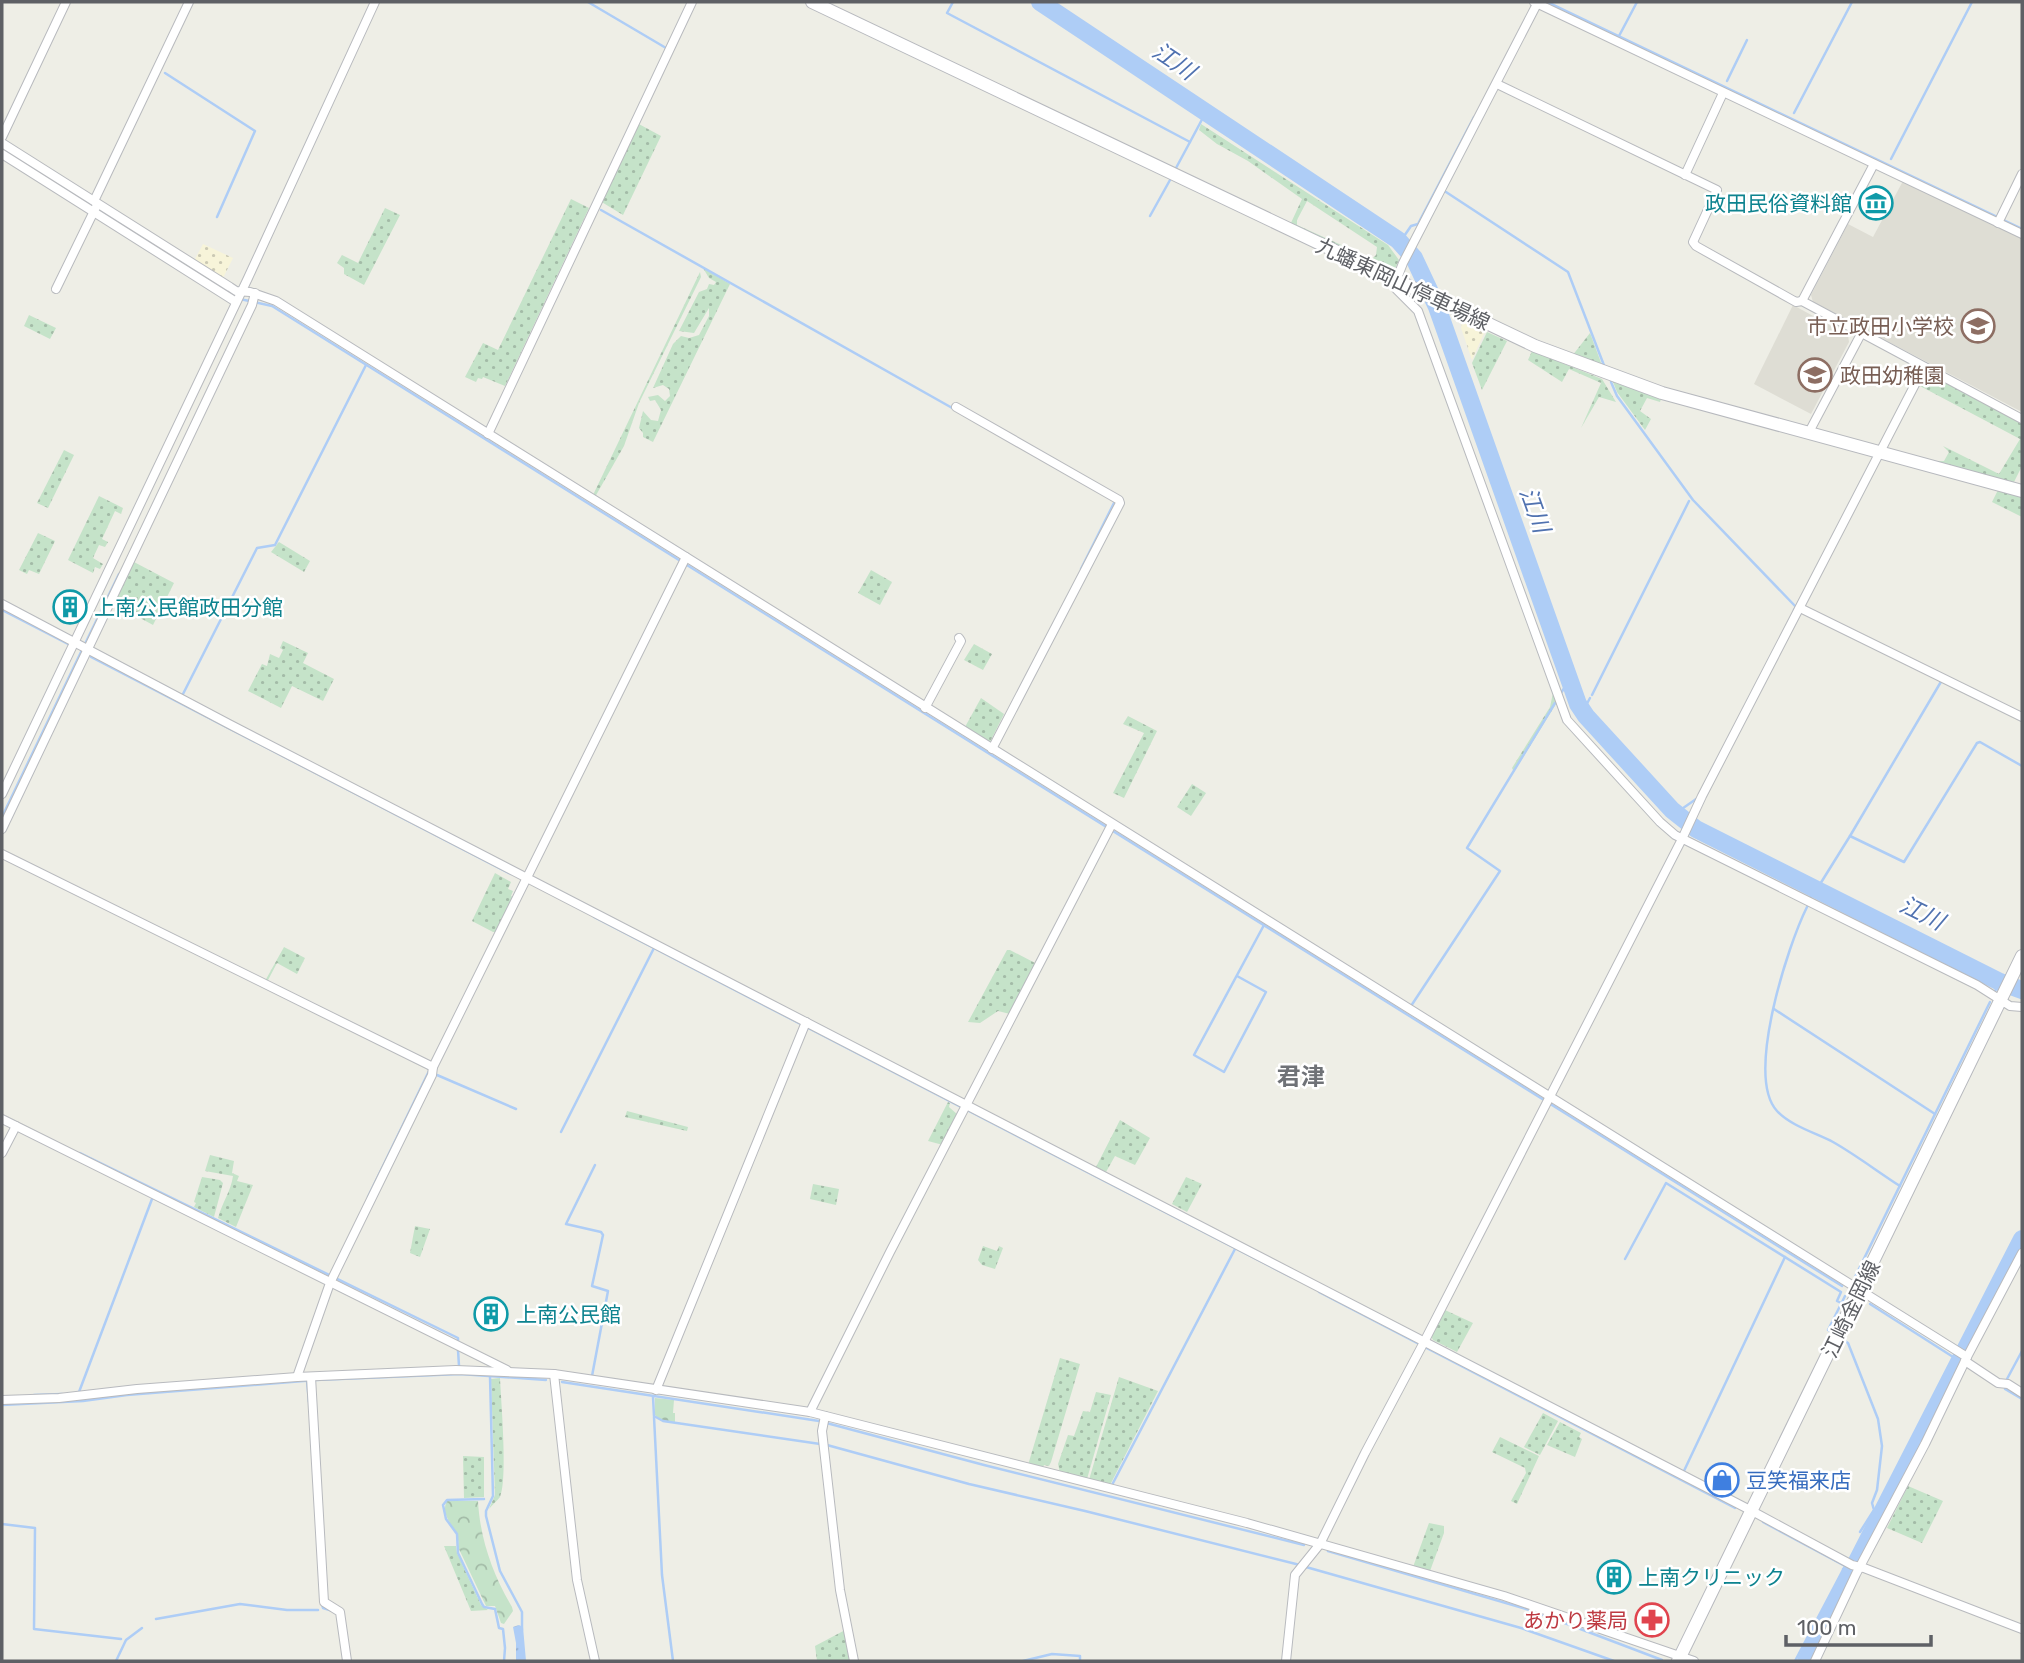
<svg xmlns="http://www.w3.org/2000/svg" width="2024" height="1663" viewBox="0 0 2024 1663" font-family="Rubik,'Noto Sans JP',sans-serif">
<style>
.education{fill:#deddd4}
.grass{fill:url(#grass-dots);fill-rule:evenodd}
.sand{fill:url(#sand-dots)}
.cemetery{fill:url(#cemetery-stones)}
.park{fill:url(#park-crowns)}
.water{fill:url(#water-ripples)}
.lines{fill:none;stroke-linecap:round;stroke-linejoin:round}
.stream{stroke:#aecdf6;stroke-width:2.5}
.river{stroke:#aecdf6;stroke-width:18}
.street-casing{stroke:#b8babe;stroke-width:10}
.secondary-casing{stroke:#b7b9be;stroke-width:14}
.street{stroke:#fff;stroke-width:8}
.secondary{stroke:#fff;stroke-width:12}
.labels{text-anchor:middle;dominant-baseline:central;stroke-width:5;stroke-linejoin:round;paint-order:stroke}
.culture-label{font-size:21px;fill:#0d838f;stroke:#fff;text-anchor:start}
.street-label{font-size:21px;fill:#5e6065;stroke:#fff}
.education-label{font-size:21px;fill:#785e54;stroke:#fff;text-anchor:end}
.shop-label{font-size:21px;fill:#366cbe;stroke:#fff;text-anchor:start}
.health-label{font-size:21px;fill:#be3a42;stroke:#fff;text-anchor:end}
.water-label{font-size:23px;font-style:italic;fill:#5072b0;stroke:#fff}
.quarter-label{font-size:24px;font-weight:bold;fill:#6f7277;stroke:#fff}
</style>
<defs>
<pattern id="grass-dots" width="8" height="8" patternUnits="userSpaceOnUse" patternTransform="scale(1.75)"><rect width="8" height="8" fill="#c5e3c9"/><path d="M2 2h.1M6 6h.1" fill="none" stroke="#a3bba7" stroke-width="1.8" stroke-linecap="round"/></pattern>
<pattern id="sand-dots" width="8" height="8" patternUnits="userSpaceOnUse" patternTransform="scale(1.75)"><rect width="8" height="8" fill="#f7f4d9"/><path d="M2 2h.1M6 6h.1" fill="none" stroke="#cbc9b4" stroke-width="1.8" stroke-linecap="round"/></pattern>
<pattern id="cemetery-stones" width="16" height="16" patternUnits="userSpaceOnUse" patternTransform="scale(1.75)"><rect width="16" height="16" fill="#c5e3c9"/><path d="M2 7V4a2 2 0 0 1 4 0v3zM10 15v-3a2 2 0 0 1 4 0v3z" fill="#a3bba7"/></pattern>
<pattern id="park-crowns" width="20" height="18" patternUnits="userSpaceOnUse" patternTransform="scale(1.75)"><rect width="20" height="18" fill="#c5e3c9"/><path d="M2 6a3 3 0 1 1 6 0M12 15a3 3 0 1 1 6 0" fill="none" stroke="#a3bba7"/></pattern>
<pattern id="water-ripples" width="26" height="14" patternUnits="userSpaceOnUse" patternTransform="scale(1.75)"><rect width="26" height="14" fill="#aecdf6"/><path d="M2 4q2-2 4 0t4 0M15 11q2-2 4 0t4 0" fill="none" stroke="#91aacb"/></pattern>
</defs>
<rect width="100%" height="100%" fill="#eeeee6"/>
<g class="education">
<polygon points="1903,181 2022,238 2022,412 1813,302 1811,295 1848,224 1873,237"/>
<polygon points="1793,305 1848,335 1849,342 1811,414 1754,384"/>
</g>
<g class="grass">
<polygon points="637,123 661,136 623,215 600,201"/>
<path d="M1201 124 1388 245 1399 260 1393 273 1290 225 1302 199 1248 161 1217 144 1199 130ZM1307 201 1377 247 1376 255 1372 259 1368 257 1297 225V220Z"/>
<polygon points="571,199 589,208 505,386 483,377 482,379 478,378 476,382 465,377 483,343 498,350"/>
<polygon points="385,208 400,215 364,285 344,274 344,268 337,263 342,255 358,263"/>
<polygon points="703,268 730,284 653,442 643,437 643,433 639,428 643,411 651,420 658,421 661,410 655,400 650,401 648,397 658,395 665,401 670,396 669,389 663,385 653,388 673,344 681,336 689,338 699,335 709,316 709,308 694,333 679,331 699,292 707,289 709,284 714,285 716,282 709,278"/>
<polygon points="700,272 701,277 639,403 624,446 595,497 593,495"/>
<polygon points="29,315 56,328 50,339 24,326"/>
<polygon points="1487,332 1507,341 1482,390 1472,363"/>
<polygon points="1590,333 1603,368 1572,356"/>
<polygon points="1532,351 1602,379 1616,402 1599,397 1581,428 1601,383 1569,369 1562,382 1528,360"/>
<polygon points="1931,372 2022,421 2022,466 2014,482 1932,461 1944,461 1949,452 1943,446 1999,474 2020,439 1920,386 1927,373"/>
<polygon points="1613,382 1661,399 1660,402 1647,398 1640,411 1651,419 1645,430 1617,392"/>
<polygon points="64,450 74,455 48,508 37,503"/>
<polygon points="1998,490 2022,497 2022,517 1992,502"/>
<polygon points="99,496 123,508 121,514 115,511 102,539 108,542 105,547 99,545 93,558 103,564 100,569 95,567 93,573 68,560"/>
<polygon points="38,533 55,541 39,574 29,570 27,574 19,570"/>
<polygon points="279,542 310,561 304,572 271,552"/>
<polygon points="134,562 174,583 153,625 118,606 115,602"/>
<polygon points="871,570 892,582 880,605 858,593"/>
<polygon points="283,641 308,653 303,663 334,679 323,701 292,686 281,708 248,691 262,664 267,666 270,654 279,658 283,650 280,648"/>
<polygon points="974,644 992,654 983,670 964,660"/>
<polygon points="1553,693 1556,704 1514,772 1512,768 1550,707"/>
<polygon points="981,698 1004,714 989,744 965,727"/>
<polygon points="1128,716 1157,731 1124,798 1113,793 1144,733 1123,724"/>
<polygon points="1192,784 1206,793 1191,816 1177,807"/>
<polygon points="495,873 511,882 508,889 513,891 511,896 515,898 498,932 493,932 472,921"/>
<polygon points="284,947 305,958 297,974 277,963 267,982 265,981"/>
<polygon points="1007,950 1010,950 1037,964 1010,1014 998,1011 980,1023 968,1022"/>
<polygon points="948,1102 950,1103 949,1107 958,1115 943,1145 928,1141"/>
<polygon points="627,1111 688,1127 687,1131 625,1117"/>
<polygon points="1120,1120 1150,1138 1135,1165 1115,1156 1106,1172 1096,1167"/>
<path d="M210 1155 234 1161 232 1173 239 1176 237 1181 253 1185 236 1227 218 1218C222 1203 231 1191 233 1176L205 1171Z"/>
<polygon points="202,1177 220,1180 223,1183 214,1217 194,1207 196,1203 194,1202"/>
<polygon points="1186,1177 1202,1184 1187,1212 1172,1204"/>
<polygon points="813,1184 839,1189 836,1205 810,1199"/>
<polygon points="415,1226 430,1229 420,1257 410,1253"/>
<polygon points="983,1246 997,1251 999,1246 1003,1248 995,1269 982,1265 978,1260"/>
<polygon points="1445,1310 1473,1323 1457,1352 1433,1340 1431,1336"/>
<polygon points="1060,1358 1080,1364 1051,1462 1049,1466 1044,1465 1042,1469 1028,1465"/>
<polygon points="1119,1377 1158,1391 1110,1485 1089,1480"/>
<path d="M500 1378C501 1401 508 1480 500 1497 497 1501 492 1505 489 1509L495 1495 491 1379Z"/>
<polygon points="1096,1392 1111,1395 1087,1479 1060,1473 1058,1464 1068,1435 1074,1436 1083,1411 1090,1412"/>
<polygon points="1543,1413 1558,1421 1540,1455 1524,1447"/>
<polygon points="1560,1422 1581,1433 1579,1437 1582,1439 1575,1457 1547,1445"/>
<polygon points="1500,1437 1539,1456 1517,1504 1511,1501 1526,1473 1525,1468 1492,1452"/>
<polygon points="463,1456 484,1457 484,1497 464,1498"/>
<polygon points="1908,1486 1943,1501 1922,1543 1887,1528"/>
<polygon points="1429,1523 1444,1526 1444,1533 1430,1571 1413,1567"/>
<polygon points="444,1546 456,1546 457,1553 481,1605 488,1610 471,1611"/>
<polygon points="847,1629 853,1661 817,1661 815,1646"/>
</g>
<g class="sand">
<polygon points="203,244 233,258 222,280 194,261"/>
<polygon points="1462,320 1485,331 1472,360 1461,328"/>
</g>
<polygon class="cemetery" points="655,1398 674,1400 673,1413 675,1413 675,1422 661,1420 655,1415"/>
<path class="park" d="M447 1501H478C480 1539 493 1575 512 1607L513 1611 504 1624 501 1623 495 1606H486L458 1547C462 1530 438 1518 447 1501Z"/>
<polygon class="water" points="519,1625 523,1627 526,1661 516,1661 516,1643 513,1627"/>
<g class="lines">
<g class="stream">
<polyline points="588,2 666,48"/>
<polyline points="953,2 947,13 1190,142 1206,112"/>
<polyline points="1547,2 1997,217"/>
<polyline points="1619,36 1637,2"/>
<polyline points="165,73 255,131 217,217"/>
<polyline points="1727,81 1747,40"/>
<polyline points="1794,113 1852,2"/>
<polyline points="1891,159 1972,2"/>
<polyline points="1176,168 1190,142"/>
<polyline points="68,191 92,206"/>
<polyline points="1446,192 1568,272 1605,368"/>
<polyline points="98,210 154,246"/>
<polyline points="601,210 954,409"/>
<polyline points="1150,216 1170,180"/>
<polyline points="2003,220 2022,229"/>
<polyline points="1400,242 1411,226 1418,224 1474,117"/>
<polyline points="240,299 272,306 1842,1286"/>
<polyline points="1922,362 1942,372"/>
<polyline points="1611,382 1617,396 1693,500 1796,607 1794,610"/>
<polyline points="1081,569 1115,501"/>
<polyline points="2,610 68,644"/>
<polyline points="85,644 119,574"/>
<polyline points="91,657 511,874"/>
<polyline points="1561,693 1570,679"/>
<polyline points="183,694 257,548 275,545 366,365"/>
<polyline points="1592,695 1689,501"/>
<polyline points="1583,711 1590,698"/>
<polyline points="1676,813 1699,797"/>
<polyline points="2,817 82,650"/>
<polyline points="1850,836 1942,680"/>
<polyline points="1817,889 1850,836 1904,862 1977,743 1980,742 2022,766"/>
<polyline points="1811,897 1816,888"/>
<path d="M1807 907C1788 945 1745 1076 1777 1111 1791 1126 1816 1133 1833 1142 1856 1155 1878 1172 1900 1186"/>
<polyline points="594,917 961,1107"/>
<polyline points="1237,976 1266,992 1224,1072 1194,1055 1264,925"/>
<polyline points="1995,991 2000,982"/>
<polyline points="1411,1006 1500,871 1467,848 1555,703"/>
<polyline points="1774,1009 1935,1114"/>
<polyline points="437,1075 516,1109"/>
<polyline points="967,1110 1291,1277"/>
<polyline points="561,1132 654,948"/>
<polyline points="80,1153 458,1338 458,1341"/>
<polyline points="368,1197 429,1071"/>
<polyline points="1625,1259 1666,1183 1841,1292 1837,1301 1841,1303"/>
<polyline points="1855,1277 1990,1002"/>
<polyline points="1319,1292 1735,1508"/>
<polyline points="1870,1304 1961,1362"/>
<polyline points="1832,1332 1828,1330 1845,1296"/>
<polyline points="1845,1341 1848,1343 1878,1419 1882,1446 1877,1490 1872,1503 1874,1510 1860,1532"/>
<polyline points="458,1350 459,1366"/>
<polyline points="490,1376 493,1496 486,1511 486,1516 500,1571 522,1612 522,1630"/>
<polyline points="592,1376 608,1291 592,1286 603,1235 601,1232 566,1224 595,1165"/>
<polyline points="2007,1379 2022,1351"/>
<polyline points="307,1381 309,1402"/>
<polyline points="562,1382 819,1421 984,1465 1304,1545"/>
<polyline points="2005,1389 2022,1399"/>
<polyline points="79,1392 152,1199"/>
<polyline points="34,1395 62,1394"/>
<polyline points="653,1397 654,1416 663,1421 827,1445 969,1484 1085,1511 1300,1565"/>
<polyline points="2,1405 83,1401 127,1395 316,1380 460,1374 546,1380"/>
<polyline points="654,1417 662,1575 673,1661"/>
<polyline points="1683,1473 1785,1257"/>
<polyline points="1112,1485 1235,1249"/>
<polyline points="484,1499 447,1500 443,1505 446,1519 457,1534 458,1553 482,1604 484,1607 495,1609 499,1628 503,1629 505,1648 504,1661"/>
<polyline points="1763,1522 1845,1566 1795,1661"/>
<polyline points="2,1524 35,1528 34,1629 121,1639"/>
<polyline points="1328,1551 1533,1611 1662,1660"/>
<polyline points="1306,1567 1521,1628 1614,1661"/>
<polyline points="1843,1569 1851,1573"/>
<polyline points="321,1601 323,1608 333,1611"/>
<polyline points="156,1619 240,1604 287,1610 318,1610"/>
<polyline points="116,1661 126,1640 142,1628"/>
<polyline points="1023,1661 1052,1654 1080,1656 1080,1661"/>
</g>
<g class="river">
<polyline points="1040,2 1398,240 1414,258 1437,307 1578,704 1586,716 1672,810 1696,829 2000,982 2022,990"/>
<polyline points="1806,1661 2022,1239"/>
</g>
<defs>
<g id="street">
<polyline points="1534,2 2022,234"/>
<polyline points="1538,2 1403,263 1396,281 1396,289 1418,311 1567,720 1660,822 1675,835 1977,985 2010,1006 2022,1007"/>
<polyline points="1497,84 1717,190 1693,242 1696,246 1796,302 1802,301 2022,419"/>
<polyline points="2,137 66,2"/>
<polyline points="2,143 230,287 236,291 250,292 276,301 1967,1357"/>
<polyline points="2,154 236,302"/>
<polyline points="1685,175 1723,93"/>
<polyline points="94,201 189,2"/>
<polyline points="1998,223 2022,174"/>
<polyline points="56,289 96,207"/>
<polyline points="1802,301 1874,164"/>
<polyline points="956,407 1119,500 1120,503 992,749"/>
<polyline points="488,434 692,2"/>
<polyline points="1808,434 1861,334"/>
<polyline points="2,604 229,724 1752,1511 1852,1565 1864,1568 2022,1629"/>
<polyline points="1800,608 2022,717"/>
<polyline points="925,708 961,641 959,638"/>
<polyline points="2,794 248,278 375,2"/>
<polyline points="2,829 252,305 255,293"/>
<polyline points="2,854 433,1067"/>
<polyline points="2,1119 507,1370"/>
<polyline points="2,1153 16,1126"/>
<polyline points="1965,1361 1998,1383 2008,1384 2022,1393"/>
<polyline points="554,1374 577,1580 595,1661"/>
<polyline points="297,1377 330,1283 432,1075 433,1067 686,557"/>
<polyline points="311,1377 324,1602 340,1612 347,1661"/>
<polyline points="656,1390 806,1022"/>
<polyline points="2,1400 59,1398 137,1389 297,1377 456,1370 554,1374 810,1412 1247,1523 1504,1596 1694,1661"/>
<polyline points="810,1412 890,1252 1112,824"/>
<polyline points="825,1416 822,1431 840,1590 854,1661"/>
<polyline points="1286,1661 1295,1575 1320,1544 1365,1453 1423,1344 1682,839 1702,796 1924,367"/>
<polyline points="1815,1661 1856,1574 1925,1444 1967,1357 2022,1253"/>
</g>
<g id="secondary">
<polyline points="812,2 1535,346 1662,393 2022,491"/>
<polyline points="1678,1661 2022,956"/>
</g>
</defs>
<use href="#street" class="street-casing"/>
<use href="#secondary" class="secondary-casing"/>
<use href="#street" class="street"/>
<use href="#secondary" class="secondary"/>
</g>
<defs>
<symbol id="museum-ring" viewBox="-11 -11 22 22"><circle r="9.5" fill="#fff" stroke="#0f9aa8" stroke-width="1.5"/><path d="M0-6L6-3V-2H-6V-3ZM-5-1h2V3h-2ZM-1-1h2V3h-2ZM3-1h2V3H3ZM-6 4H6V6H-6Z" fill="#0f9aa8"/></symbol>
<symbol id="school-ring" viewBox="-11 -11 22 22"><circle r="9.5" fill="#fff" stroke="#8d6e63" stroke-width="1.5"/><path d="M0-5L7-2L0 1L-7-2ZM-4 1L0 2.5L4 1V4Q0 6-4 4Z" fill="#8d6e63"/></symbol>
<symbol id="building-ring" viewBox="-11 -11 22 22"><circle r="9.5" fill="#fff" stroke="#0f9aa8" stroke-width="1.5"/><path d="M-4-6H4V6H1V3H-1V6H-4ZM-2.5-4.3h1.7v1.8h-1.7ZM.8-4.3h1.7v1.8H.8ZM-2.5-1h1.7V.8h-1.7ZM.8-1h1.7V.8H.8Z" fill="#0f9aa8"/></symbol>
<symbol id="shop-ring" viewBox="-11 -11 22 22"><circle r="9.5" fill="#fff" stroke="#3f7fe0" stroke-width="1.5"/><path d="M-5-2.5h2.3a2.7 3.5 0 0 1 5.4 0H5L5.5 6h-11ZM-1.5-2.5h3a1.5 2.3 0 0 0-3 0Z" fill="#3f7fe0"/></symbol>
<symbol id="pharmacy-ring" viewBox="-11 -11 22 22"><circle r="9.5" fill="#fff" stroke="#e0444e" stroke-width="1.5"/><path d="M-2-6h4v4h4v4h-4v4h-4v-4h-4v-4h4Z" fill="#e0444e"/></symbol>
</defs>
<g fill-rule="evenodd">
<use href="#museum-ring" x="1857" y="184" width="38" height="38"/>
<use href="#school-ring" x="1959" y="307" width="38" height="38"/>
<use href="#school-ring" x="1796" y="356" width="38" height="38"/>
<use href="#building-ring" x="51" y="588" width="38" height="38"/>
<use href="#building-ring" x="472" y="1295" width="38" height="38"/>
<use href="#shop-ring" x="1703" y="1461" width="38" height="38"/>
<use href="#building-ring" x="1595" y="1558" width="38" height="38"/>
<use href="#pharmacy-ring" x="1633" y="1601" width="38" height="38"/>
</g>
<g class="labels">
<g class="culture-label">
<text x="1852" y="203" text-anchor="end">政田民俗資料館</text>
<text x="94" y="607">上南公民館政田分館</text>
<text x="516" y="1314">上南公民館</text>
<text x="1638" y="1577">上南クリニック</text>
</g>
<g class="street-label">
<text transform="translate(1403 284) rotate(25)">九蟠東岡山停車場線</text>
<text transform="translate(1851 1309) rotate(-64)">江崎金岡線</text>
</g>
<g class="education-label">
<text x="1954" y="326">市立政田小学校</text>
<text x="1840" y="375" text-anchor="start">政田幼稚園</text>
</g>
<g class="shop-label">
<text x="1746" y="1480">豆笑福来店</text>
</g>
<g class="health-label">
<text x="1628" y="1620">あかり薬局</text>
</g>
<g class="water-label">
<text transform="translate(1174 61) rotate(34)">江川</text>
<text transform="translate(1535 510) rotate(70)">江川</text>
<text transform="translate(1922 913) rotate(26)">江川</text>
</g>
<g class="quarter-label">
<text x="1301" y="1077">君津</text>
</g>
</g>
<rect width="2024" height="1663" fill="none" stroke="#5e6065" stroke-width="7"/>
<path d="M1786 1635v10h145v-10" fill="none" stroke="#5e6065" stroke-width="3.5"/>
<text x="1797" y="1635" font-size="21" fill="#5e6065" stroke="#ffffff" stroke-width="5" paint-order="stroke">100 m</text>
</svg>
